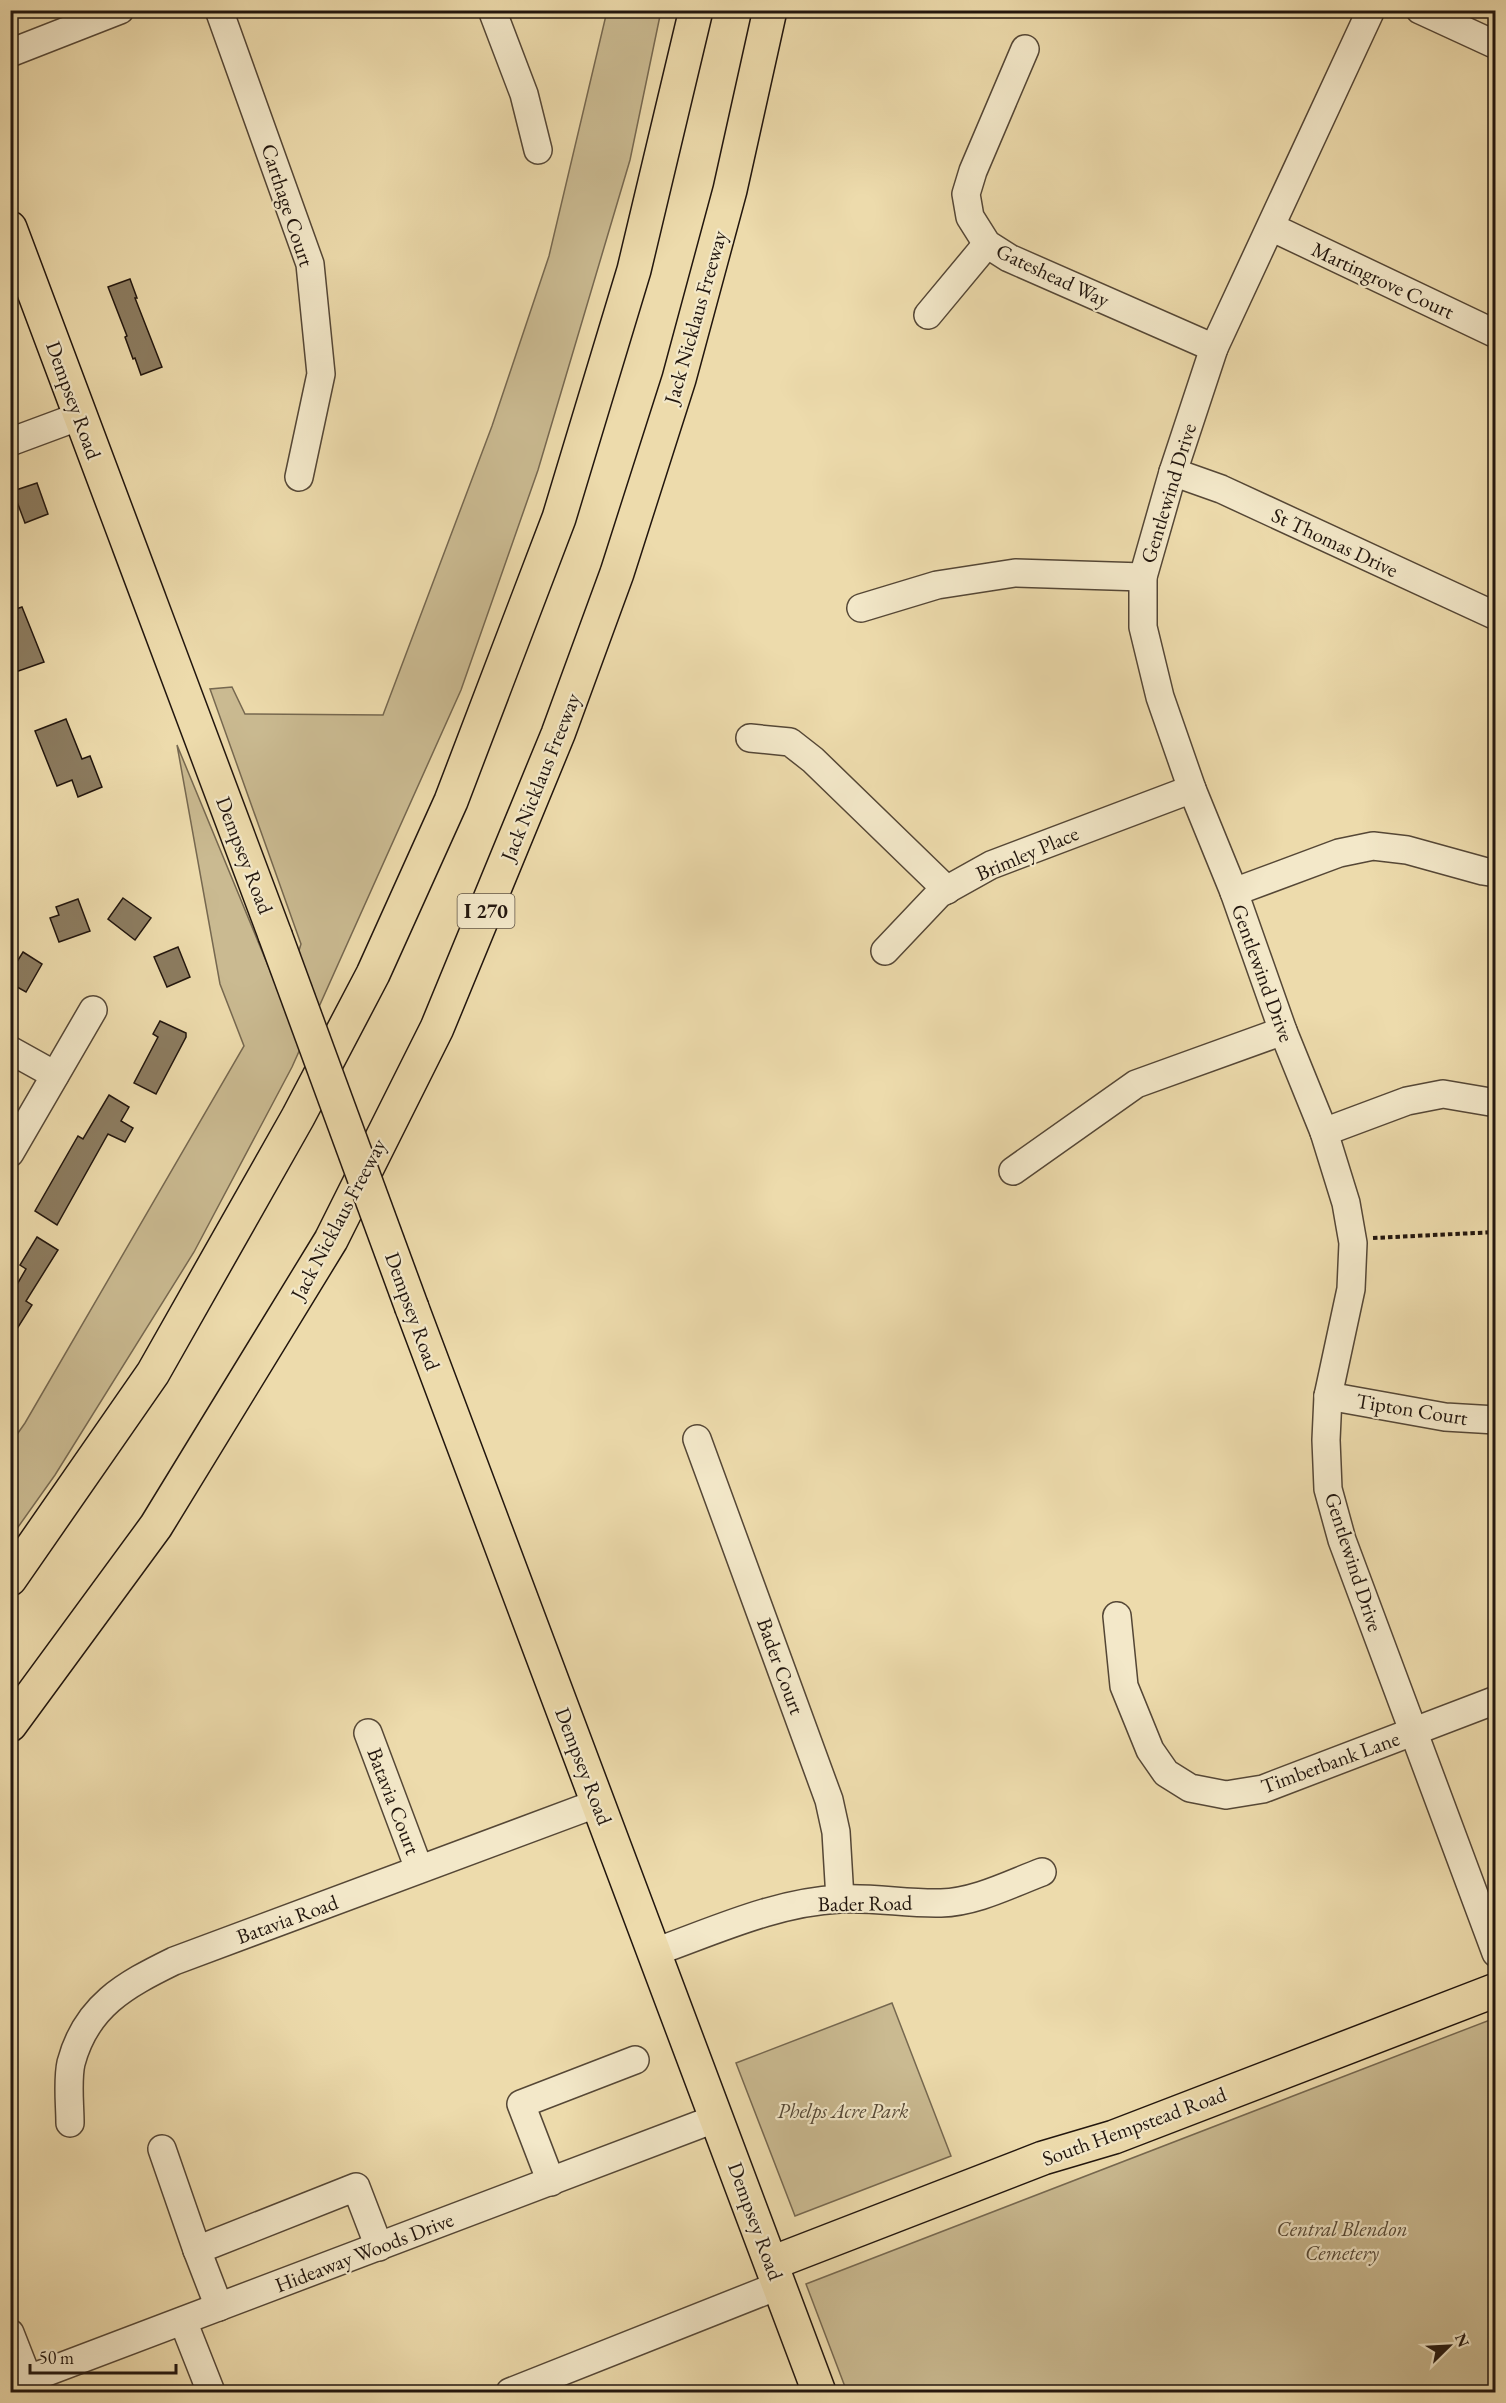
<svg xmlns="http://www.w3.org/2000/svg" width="1506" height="2403" viewBox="0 0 1506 2403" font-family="'EB Garamond',serif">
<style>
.green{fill:#caba91;stroke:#766850;stroke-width:1.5}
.building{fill:#8c7c60;stroke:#22160e;stroke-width:1.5}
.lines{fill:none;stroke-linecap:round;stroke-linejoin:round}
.minor-casing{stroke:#554736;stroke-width:30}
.major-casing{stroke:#22160e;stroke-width:36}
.highway-casing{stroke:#22160e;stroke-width:36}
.path{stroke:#22160e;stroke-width:4;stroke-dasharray:4.5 3;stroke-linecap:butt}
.minor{stroke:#f3e8c9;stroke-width:27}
.major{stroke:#eddbac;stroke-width:33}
.highway{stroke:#eddbac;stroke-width:33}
.major-bridge-casing{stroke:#22160e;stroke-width:36;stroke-linecap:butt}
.major-bridge{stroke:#eddbac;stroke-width:33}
.labels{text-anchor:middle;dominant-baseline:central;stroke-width:4.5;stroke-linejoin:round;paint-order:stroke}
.shield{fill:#f3e8c9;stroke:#615546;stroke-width:1.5}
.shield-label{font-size:20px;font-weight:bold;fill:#22160e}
.street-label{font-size:21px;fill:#22160e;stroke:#f3e8c9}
.park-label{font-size:21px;font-style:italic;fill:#544735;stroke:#f3e8c9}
</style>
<rect width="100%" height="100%" fill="#eddbac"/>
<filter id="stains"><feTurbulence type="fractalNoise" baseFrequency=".00333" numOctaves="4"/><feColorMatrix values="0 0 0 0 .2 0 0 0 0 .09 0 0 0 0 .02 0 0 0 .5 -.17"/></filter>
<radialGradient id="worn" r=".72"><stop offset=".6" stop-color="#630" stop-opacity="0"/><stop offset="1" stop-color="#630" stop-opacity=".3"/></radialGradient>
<g class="green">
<polygon points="607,11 661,11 630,160 538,470 461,690 292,1067 194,1252 55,1475 11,1537 11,1443 25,1423 244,1046 220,984 177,745 283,1002 301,944 210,689 232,687 245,714 383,715 492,426 549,256"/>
<polygon points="892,2003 951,2156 795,2216 736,2063"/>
<polygon points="1495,2018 1495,2392 847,2392 806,2284"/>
</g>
<g class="building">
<polygon points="130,279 137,298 135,298 162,367 141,375 135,358 133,359 125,337 127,336 108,287"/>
<polygon points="37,483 48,514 25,523 13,491"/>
<polygon points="22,607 44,662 10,674 10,611"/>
<polygon points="66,719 82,759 90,756 102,787 78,797 72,780 57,786 35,731"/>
<polygon points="123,898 151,918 135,940 108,919"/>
<polygon points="78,899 90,931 59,942 50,918 59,915 56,907"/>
<polygon points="178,947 190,977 167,987 154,957"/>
<polygon points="23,952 42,964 26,992 10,983 10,973"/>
<polygon points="160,1021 186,1033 186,1037 156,1094 134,1083 158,1037 153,1034"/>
<polygon points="109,1095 129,1107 121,1121 133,1128 125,1142 108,1134 57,1225 35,1211 78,1136 83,1139"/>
<polygon points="37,1237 58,1250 26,1301 32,1305 10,1340 10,1292 12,1293 26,1269 20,1265"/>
</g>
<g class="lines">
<defs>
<g id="minor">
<polyline points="219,10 310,264 321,374 299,477"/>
<polyline points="492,10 524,94 538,150"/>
<polyline points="1371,10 1214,348 1173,472 1143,577 1143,627 1160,697 1192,789 1234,892 1283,1031 1324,1132 1346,1203 1353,1243 1351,1289 1328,1396 1326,1440 1328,1489 1342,1540 1496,1953"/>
<polyline points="1420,10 1496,45"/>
<polyline points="1025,49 973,171 966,194 970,217 987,244 1009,258 1214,348"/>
<polyline points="10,53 120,10"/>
<polyline points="1271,227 1496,334"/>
<polyline points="928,315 987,244"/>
<polyline points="10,442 80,416"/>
<polyline points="1173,472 1221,489 1496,616"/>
<polyline points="861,608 937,585 1015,573 1143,577"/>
<polyline points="750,738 790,742 813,760 947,890"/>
<polyline points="1234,892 1339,853 1373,846 1407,850 1483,871 1496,873"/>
<polyline points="885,951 939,894 991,865 1192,789"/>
<polyline points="10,1050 55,1075"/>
<polyline points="1324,1132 1407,1101 1443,1094 1496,1103"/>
<polyline points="10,1153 93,1010"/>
<polyline points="1013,1171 1136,1084 1283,1031"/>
<polyline points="1328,1396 1445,1417 1496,1420"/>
<polyline points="697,1439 829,1800 836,1832 840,1899"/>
<polyline points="1117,1616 1124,1686 1150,1750 1166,1773 1190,1788 1226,1795 1263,1789 1496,1700"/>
<polyline points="368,1733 419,1869"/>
<path d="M655 1952C714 1931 776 1902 840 1899 874 1897 907 1904 941 1903 976 1902 1010 1884 1042 1872"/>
<path d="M70 2123C70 2105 67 2081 71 2063 86 2006 125 1985 174 1961L598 1803"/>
<polyline points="162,2149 197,2250"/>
<polyline points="551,2182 521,2104 635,2060"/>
<polyline points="219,2307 197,2250 356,2187 379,2247"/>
<polyline points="183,2321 211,2392"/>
<polyline points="10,2333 28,2379"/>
<polyline points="10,2386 717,2118"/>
<polyline points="510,2392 780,2285"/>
</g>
<g id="major">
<polyline points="10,228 275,935"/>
<polyline points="412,1308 819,2392"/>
<polyline points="772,2263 1043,2158 1114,2137 1496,1990"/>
</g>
<g id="highway">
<polyline points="10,1579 153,1373 298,1117 373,974 451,801 559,518 634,270 696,10"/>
<polyline points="10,1725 156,1526 331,1240 437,1028 558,734 617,573 679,379 730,190 770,10"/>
</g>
</defs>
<use href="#minor" class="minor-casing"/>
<use href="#major" class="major-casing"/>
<use href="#highway" class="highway-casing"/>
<polyline class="path" points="1373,1238 1496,1232"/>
<use href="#minor" class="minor"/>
<use href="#major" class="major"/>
<use href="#highway" class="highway"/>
<defs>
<polyline id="major-bridge" points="275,935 412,1308"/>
</defs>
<use href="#major-bridge" class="major-bridge-casing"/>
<use href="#major-bridge" class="major-bridge"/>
</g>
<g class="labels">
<rect class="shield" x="457.5" y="894" width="57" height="34" rx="4.5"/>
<g class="shield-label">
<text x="486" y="911">I 270</text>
</g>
<g class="street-label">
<text transform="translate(288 205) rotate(72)">Carthage Court</text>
<text transform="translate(1053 275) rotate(25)">Gateshead Way</text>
<text transform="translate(1383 280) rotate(25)">Martingrove Court</text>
<text transform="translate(695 317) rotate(-74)">Jack Nicklaus Freeway</text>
<text transform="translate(74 400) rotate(70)">Dempsey Road</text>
<text transform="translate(1168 493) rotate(-73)">Gentlewind Drive</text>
<text transform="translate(1335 542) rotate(25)">St Thomas Drive</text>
<text transform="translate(540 777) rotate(-68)">Jack Nicklaus Freeway</text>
<text transform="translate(1027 853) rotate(-23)">Brimley Place</text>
<text transform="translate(245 855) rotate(69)">Dempsey Road</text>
<text transform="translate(1263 973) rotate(70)">Gentlewind Drive</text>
<text transform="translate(338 1219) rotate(-62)">Jack Nicklaus Freeway</text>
<text transform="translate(413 1311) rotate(70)">Dempsey Road</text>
<text transform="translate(1412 1409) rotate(9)">Tipton Court</text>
<text transform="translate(1354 1562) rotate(72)">Gentlewind Drive</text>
<text transform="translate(781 1666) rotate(70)">Bader Court</text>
<text transform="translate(1330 1762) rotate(-20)">Timberbank Lane</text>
<text transform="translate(584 1766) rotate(69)">Dempsey Road</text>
<text transform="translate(394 1801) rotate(69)">Batavia Court</text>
<text transform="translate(865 1903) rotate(-1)">Bader Road</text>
<text transform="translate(287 1919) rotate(-20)">Batavia Road</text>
<text transform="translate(1134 2126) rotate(-20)">South Hempstead Road</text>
<text transform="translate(756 2221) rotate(70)">Dempsey Road</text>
<text transform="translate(364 2252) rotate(-21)">Hideaway Woods Drive</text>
</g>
<g class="park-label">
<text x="843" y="2110">Phelps Acre Park</text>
<text x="1342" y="2228">Central Blendon<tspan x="1342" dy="24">Cemetery</tspan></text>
</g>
</g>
<rect width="1506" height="2403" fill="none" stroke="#eddbac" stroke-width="36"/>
<rect x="12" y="12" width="1482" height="2379" fill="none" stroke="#22160e" stroke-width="3"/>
<rect x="18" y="18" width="1470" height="2367" fill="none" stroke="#22160e" stroke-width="1.5"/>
<g transform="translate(1449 2346) rotate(66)" stroke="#f3e8c9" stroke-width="4.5" paint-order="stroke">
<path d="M0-4.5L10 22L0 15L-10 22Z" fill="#22160e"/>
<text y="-9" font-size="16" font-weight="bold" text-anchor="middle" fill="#22160e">N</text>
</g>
<path d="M30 2364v9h146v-9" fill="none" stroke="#22160e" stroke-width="3"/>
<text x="39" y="2364" font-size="18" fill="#22160e" stroke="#f3e8c9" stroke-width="4.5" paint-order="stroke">50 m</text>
<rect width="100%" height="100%" filter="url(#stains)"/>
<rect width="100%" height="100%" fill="url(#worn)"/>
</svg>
